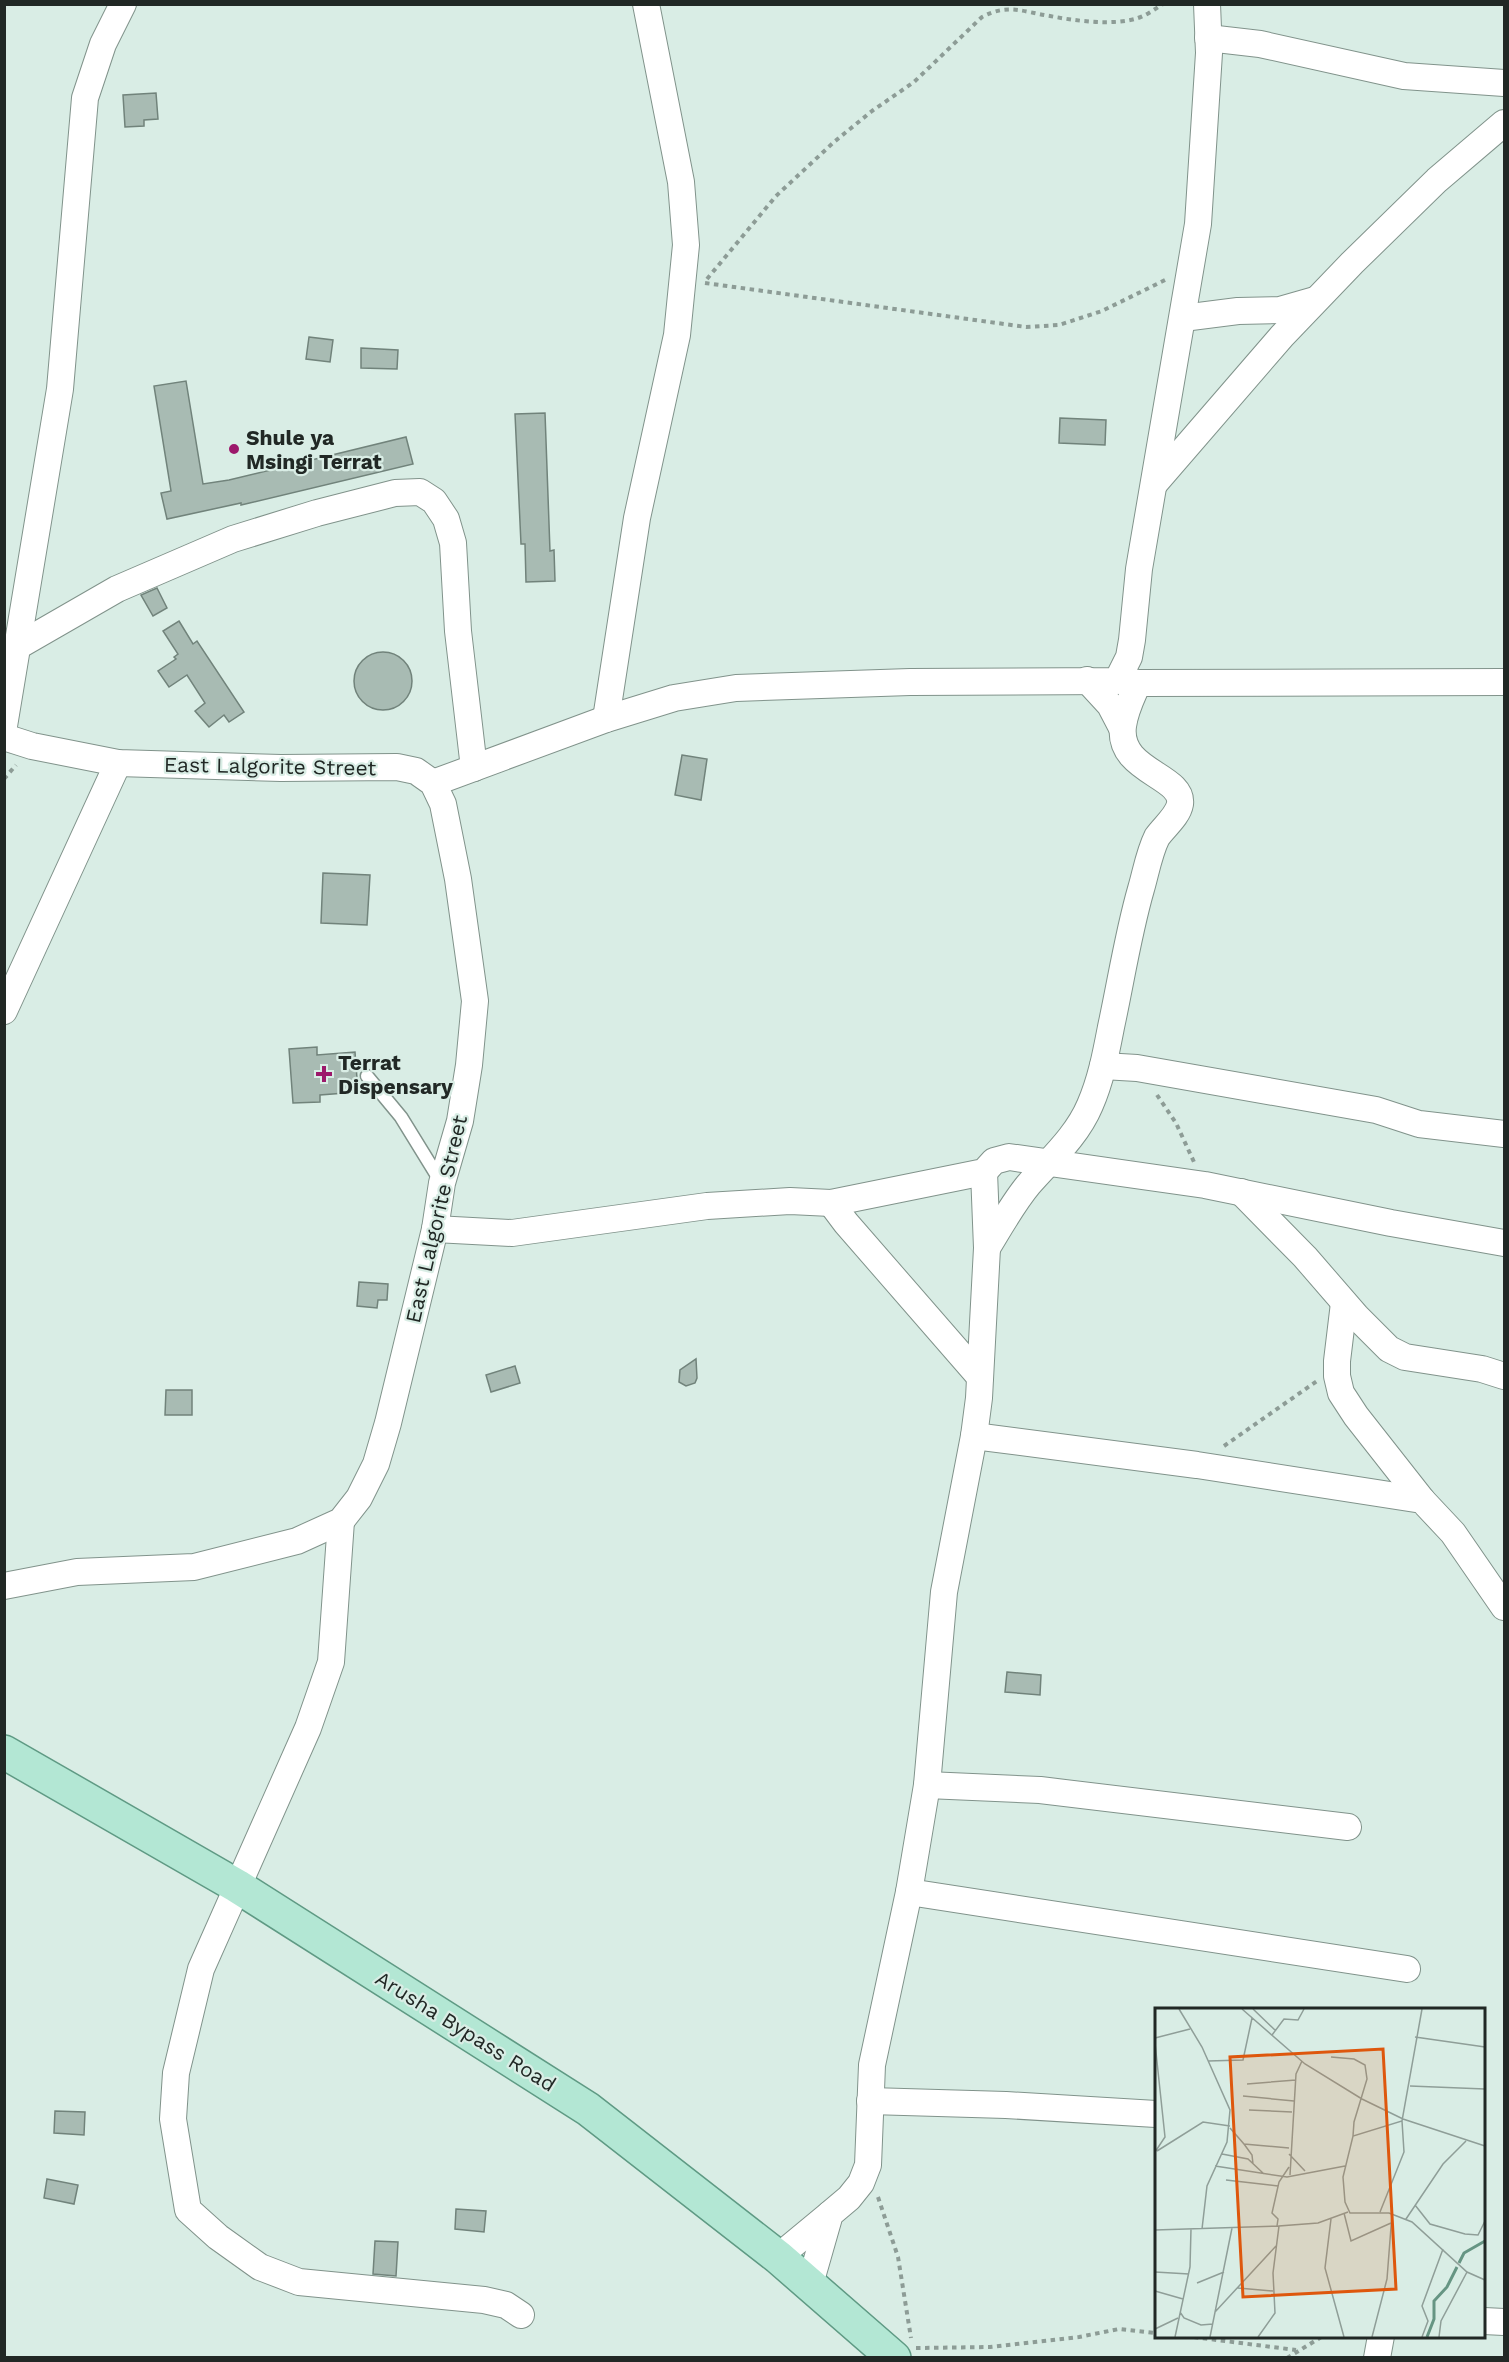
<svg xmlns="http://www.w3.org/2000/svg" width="1509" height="2362" viewBox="0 0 1509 2362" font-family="'Work Sans',sans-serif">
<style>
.building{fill:#a8bbb3;stroke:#71837b;stroke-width:1.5}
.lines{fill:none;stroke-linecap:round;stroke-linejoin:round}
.lane-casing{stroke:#81938b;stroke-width:15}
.street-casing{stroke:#81938b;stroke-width:28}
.primary-casing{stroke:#5f9a84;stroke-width:36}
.path{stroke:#8d9c96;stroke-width:4;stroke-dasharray:4.5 4.5;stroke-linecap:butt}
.lane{stroke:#fff;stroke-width:12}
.street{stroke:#fff;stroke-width:26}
.primary{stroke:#b3e7d4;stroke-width:33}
.poi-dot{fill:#9c186b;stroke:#d9ede5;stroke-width:2}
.labels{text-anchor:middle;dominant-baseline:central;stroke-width:4.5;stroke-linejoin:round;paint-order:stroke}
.poi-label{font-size:21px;font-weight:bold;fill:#212825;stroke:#d9ede5;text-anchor:start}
.street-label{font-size:21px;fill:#212825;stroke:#d9ede5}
.inset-river{fill:none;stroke:#669583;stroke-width:3}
.inset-road{fill:none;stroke:#8f9e98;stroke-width:1.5}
.view{fill:#de570d;fill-opacity:0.15;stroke:#de570d;stroke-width:3}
.inset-edge{fill:none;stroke:#212825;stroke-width:3}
</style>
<rect width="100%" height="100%" fill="#d9ede5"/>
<g class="building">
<polygon points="156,93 158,119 144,120 144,126 125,127 123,95"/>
<polygon points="309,337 333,340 330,362 306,359"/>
<polygon points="361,348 398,350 397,369 361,368"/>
<polygon points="186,381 203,484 229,480 406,437 413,464 241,505 241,503 167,519 161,493 171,491 154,386"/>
<polygon points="545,413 550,551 554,550 555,581 526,582 525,544 521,544 515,414"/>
<polygon points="1060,418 1106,420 1105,445 1059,443"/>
<polygon points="157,588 167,608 153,616 141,595"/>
<polygon points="179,621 193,644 197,641 244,712 229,722 224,715 209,727 195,711 205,703 187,675 169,687 158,671 176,659 174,657 178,654 163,631"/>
<circle cx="383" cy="681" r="29"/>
<polygon points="682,755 707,759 701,800 675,795"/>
<polygon points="323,873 370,875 367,925 321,923"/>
<polygon points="317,1047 317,1055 355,1052 358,1092 320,1095 320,1102 293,1103 289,1049"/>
<polygon points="359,1282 388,1284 387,1300 378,1300 377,1308 357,1306"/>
<polygon points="696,1359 697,1378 695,1383 686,1386 679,1382 680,1370"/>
<polygon points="515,1366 520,1383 491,1392 486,1375"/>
<polygon points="166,1390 192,1390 192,1415 165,1415"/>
<polygon points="1007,1672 1041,1675 1040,1695 1005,1692"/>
<polygon points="55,2111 85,2112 84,2135 54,2133"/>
<polygon points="47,2179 78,2185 74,2204 44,2198"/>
<polygon points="456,2209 486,2211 484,2232 455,2229"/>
<polygon points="375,2241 398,2242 396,2276 373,2274"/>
</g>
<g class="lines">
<defs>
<polyline id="lane" points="367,1076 401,1117 441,1182"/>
<g id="street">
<polyline points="1208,38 1260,44 1404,76 1504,83"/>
<polyline points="1183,318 1238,311 1280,310 1315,300"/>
<polyline points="1155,483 1282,336 1352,263 1437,180 1504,123"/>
<polyline points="18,646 117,589 233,539 317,513 395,493 420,492 434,501 446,519 453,543 458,631 474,768"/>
<polyline points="1087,680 1110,705 1122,728"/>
<polyline points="1121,681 1138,683 1504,682"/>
<polyline points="606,719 637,518 677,335 686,245 681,182 646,4"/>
<polyline points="4,726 60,389 85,98 103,44 123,4"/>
<polyline points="4,737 32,746 118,763 281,768 397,767 416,771 433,783 443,804 458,879 475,1001 469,1065 460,1121 442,1183 435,1229 388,1423 376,1464 359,1498 341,1521 297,1541 194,1567 77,1572 4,1586"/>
<polyline points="433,783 606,719 674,698 736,688 910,682 1117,681 1129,657 1132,640 1139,569 1198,224 1209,53 1207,4"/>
<polyline points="4,1011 118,763"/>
<polyline points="1103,1066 1137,1068 1376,1110 1419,1124 1504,1134"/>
<polyline points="1241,1192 1305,1257 1357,1317 1389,1349 1405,1357 1482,1369 1504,1376"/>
<polyline points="831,1203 846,1223 980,1377"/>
<polyline points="435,1229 512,1233 707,1206 790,1201 831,1203 984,1172 994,1161 1009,1157 1205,1185 1391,1223 1504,1243"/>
<path d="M987 1248C1000 1227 1013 1203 1029 1184 1051 1159 1077 1136 1090 1105 1101 1080 1106 1053 1111 1027 1121 981 1128 934 1141 889 1146 872 1149 853 1157 837 1164 827 1178 816 1180 804 1184 775 1117 772 1123 726 1125 710 1132 697 1138 683"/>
<polyline points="1344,1303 1337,1361 1337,1376 1341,1393 1356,1416 1422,1500"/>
<polyline points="974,1436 1197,1465 1422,1500 1453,1533 1504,1607"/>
<polyline points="341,1521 331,1662 308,1728 201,1969 176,2073 173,2119 188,2210 218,2237 260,2267 299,2282 484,2300 506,2305 521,2315"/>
<polyline points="927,1785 1040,1790 1348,1827"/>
<polyline points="909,1892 1407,1969"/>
<polyline points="870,2101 1006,2105 1156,2114"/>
<polyline points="778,2257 830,2214"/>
<polyline points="810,2284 830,2214 849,2198 861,2183 868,2165 872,2065 909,1892 927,1785 944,1592 974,1436 979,1398 987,1248 984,1172"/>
<polyline points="1484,2321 1504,2322"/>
<polyline points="1377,2358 1381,2336"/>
</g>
<polyline id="primary" points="4,1752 237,1886 588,2109 778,2257 894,2358"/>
</defs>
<use href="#lane" class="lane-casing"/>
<use href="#street" class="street-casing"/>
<use href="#primary" class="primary-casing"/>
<g class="path">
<path d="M707 279 776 196 834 142 872 111 914 82 982 17C1008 3 1023 12 1050 16 1076 21 1113 26 1138 18 1147 15 1155 9 1163 4"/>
<polyline points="705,283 1026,327 1059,325 1102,311 1165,280"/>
<polyline points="4,779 16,765"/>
<polyline points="1157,1095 1176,1123 1194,1162"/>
<polyline points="1224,1446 1317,1381"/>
<polyline points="878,2197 898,2257 911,2338"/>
<polyline points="1185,2336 1296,2350"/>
<polyline points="916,2348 990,2347 1079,2337 1119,2329 1156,2333"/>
<polyline points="1287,2358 1323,2336"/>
</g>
<use href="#lane" class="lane"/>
<use href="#street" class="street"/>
<use href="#primary" class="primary"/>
</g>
<g class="poi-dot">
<circle cx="234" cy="449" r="6"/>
<path d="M321 1065h6v6h6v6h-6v6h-6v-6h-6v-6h6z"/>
</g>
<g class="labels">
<g class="poi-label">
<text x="246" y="437">Shule ya<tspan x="246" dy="24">Msingi Terrat</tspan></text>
<text x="338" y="1062">Terrat<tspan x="338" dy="24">Dispensary</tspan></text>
</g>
<g class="street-label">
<text transform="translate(270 766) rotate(1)">East Lalgorite Street</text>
<text transform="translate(436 1219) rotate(-77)">East Lalgorite Street</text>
<text transform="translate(466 2031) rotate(32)">Arusha Bypass Road</text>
</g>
</g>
<g transform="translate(1155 2008)">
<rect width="330" height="330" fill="#d9ede5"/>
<path class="inset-river" d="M304 255 309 245 330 233M272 329 279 311V293L292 279 302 259"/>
<path class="inset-road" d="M24 1 47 39 75 102 72 134 52 178 47 221M87 1 150 56 207 91 248 111 330 138M98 1 121 23M267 1 247 113 198 128 188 169 190 194 195 205H234L257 214 312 264 330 272M117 27 129 11 143 12 149 1M260 29 330 39M0 30 35 21M0 35 10 129 0 144M176 49 199 51 210 57 212 71 199 114 198 128M53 53 88 52 97 10M92 76 141 72M255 78 330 81M88 88 139 93M94 102 137 104M75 120 89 136 134 140M89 136 97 147 98 156M2 143 48 114 75 118M67 146 93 151 109 166M134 146 150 163M60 158 132 169 190 158M135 167 141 66 147 53M71 172 123 178M260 197 275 216 310 226 323 227 330 213M225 204 249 144 247 113M189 205 196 233 236 215M176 211 170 260 189 329M251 211 288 156 311 133M122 218 123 211 117 205 124 174 134 159M0 222 124 218M0 264 34 266M42 275 69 264M83 280 118 283M0 283 28 291M25 304 29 310 46 317 58 316M60 304 121 238M0 321 23 310M20 329 35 259 36 221M55 329 77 220M103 329 120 305 118 265 124 218 163 215 193 204M217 329 232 271 237 206M267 329 273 313 267 298 288 241M284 329 286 313 312 264"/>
<path class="view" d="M228 41 241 281 88 289 75 49Z"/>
<rect width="330" height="330" class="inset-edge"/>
</g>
<rect width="1509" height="2362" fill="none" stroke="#212825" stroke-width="12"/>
</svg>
